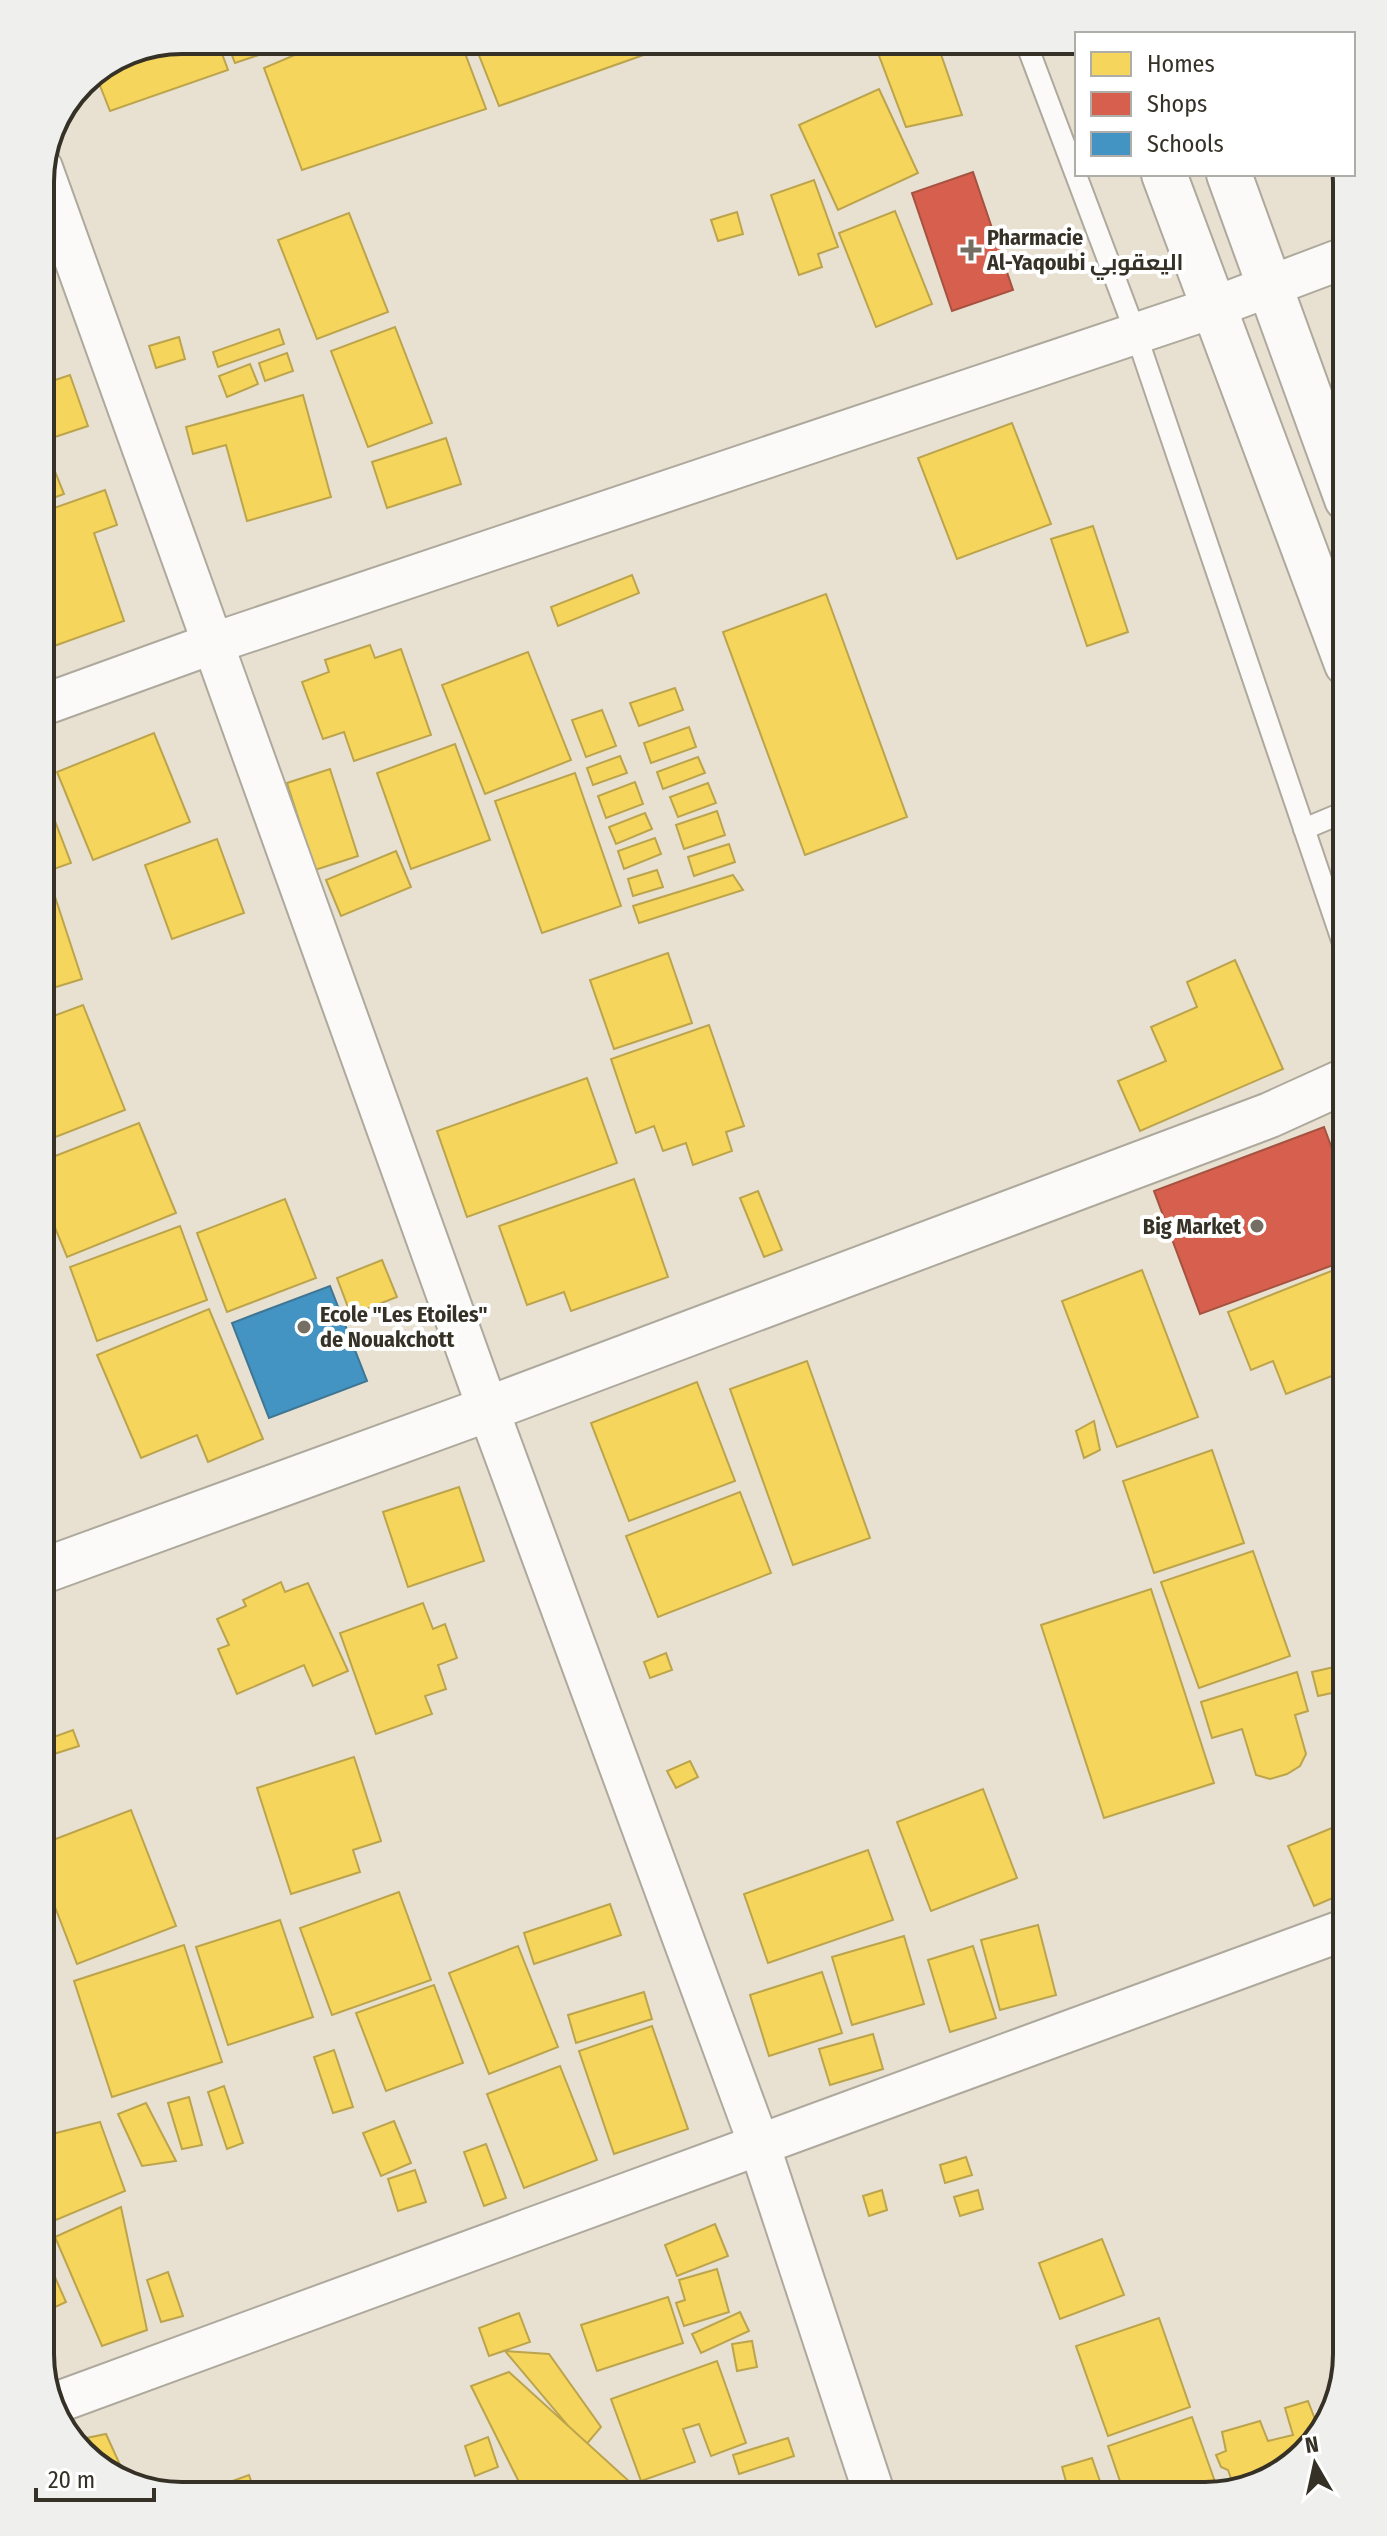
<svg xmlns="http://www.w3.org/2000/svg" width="1387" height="2536" viewBox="0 0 1387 2536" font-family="'Fira Sans Condensed',Cairo,sans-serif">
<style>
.homes{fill:#f6d55c;stroke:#bca44c;stroke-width:2}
.shops{fill:#d6604d;stroke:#a65241;stroke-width:2}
.schools{fill:#4393c3;stroke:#3f7694;stroke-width:2}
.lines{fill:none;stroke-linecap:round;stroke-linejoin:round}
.lane-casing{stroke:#aea99d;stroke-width:24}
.street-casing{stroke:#aea99d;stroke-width:44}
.secondary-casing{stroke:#aea99d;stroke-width:48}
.highway-casing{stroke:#aea99d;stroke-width:48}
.lane{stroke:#fcfaf8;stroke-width:20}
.street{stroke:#fcfaf8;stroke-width:40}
.secondary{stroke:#fcfaf8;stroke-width:44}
.highway{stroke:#fcfaf8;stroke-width:44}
.poi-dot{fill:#746f62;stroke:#fff;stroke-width:3}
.labels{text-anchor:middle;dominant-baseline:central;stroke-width:8;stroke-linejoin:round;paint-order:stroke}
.poi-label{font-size:22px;font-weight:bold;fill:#353126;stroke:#fff;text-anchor:start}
.rim{fill:none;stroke:#353126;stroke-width:4}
</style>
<rect width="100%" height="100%" fill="#e8e1d1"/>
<g class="homes">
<polygon points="182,40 217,40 228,70 110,111 95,73 128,51"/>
<polygon points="226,40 303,40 235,63"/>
<polygon points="330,40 460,40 486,109 302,170 264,68"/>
<polygon points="473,40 686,40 499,106"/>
<polygon points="890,40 936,40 962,115 906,127 875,45"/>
<polygon points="879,89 918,173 838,210 799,125"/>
<polygon points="814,180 838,247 818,254 822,267 799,275 771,195"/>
<polygon points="895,211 932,304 876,327 839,233"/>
<polygon points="737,212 743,234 718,241 711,220"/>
<polygon points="349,213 388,312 317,339 278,240"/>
<polygon points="395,327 432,423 368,447 331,351"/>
<polygon points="279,329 284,344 218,367 213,352"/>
<polygon points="179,337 185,359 156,368 149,346"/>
<polygon points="287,353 293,371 265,381 259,363"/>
<polygon points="250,364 258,384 227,397 219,376"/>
<polygon points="70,375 88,426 55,437 40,385"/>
<polygon points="303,395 331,497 247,521 226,445 193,454 186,427"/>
<polygon points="1012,423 1051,524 957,559 918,458"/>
<polygon points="40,434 64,494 40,503"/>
<polygon points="446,438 461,484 387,508 372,462"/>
<polygon points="105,490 117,525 94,533 124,621 40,651 40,513"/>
<polygon points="1093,526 1128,632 1087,646 1051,539"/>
<polygon points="632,575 639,593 558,626 551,607"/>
<polygon points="826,594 907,817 805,855 723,632"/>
<polygon points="370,645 375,658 401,649 431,735 354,761 344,732 323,739 302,682 329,672 325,660"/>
<polygon points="528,652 571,760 485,794 442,685"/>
<polygon points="675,688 683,710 639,726 630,703"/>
<polygon points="602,710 616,746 586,757 572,720"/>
<polygon points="689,727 696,747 651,763 644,743"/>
<polygon points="154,733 190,822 93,860 57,772"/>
<polygon points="455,744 490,840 411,869 377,773"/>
<polygon points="620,756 627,773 593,785 587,768"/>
<polygon points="698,757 705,773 663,789 657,772"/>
<polygon points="330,769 358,856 315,870 287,783"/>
<polygon points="575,773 621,906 542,933 495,801"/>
<polygon points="40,782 71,863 51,870 40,840"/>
<polygon points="635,782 643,804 606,818 598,796"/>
<polygon points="708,783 716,803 678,817 670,797"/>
<polygon points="717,811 725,835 684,849 676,825"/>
<polygon points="645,813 652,829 616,844 609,827"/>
<polygon points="655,838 661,854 624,869 618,851"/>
<polygon points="217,839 244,913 172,939 145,865"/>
<polygon points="729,844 735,862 694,876 688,857"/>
<polygon points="396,851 411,887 341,916 326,880"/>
<polygon points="43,860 82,979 40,992 40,861"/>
<polygon points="657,870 663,887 633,896 628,879"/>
<polygon points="733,875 743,890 639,923 633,906"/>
<polygon points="668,953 692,1023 614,1049 590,980"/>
<polygon points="1235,960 1283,1069 1140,1131 1118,1081 1166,1061 1151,1027 1197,1007 1187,982"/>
<polygon points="83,1005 125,1110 40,1143 40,1021"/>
<polygon points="709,1025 744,1126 726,1132 732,1151 693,1165 686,1143 663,1151 654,1126 636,1133 611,1059"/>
<polygon points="587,1078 617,1163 467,1217 437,1131"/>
<polygon points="139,1123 176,1213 67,1257 40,1191 40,1162"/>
<polygon points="634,1179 668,1277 571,1311 564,1292 527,1305 499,1226"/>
<polygon points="758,1191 782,1250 764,1257 740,1198"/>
<polygon points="285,1199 316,1278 227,1312 197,1233"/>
<polygon points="40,1216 48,1239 40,1242"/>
<polygon points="180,1226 207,1300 97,1341 70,1267"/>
<polygon points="382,1260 397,1297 351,1315 337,1278"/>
<polygon points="1339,1268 1347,1288 1347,1370 1286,1394 1273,1361 1251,1370 1228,1312"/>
<polygon points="1142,1270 1198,1417 1117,1447 1062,1301"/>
<polygon points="209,1309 263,1439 208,1462 197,1435 141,1458 97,1355"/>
<polygon points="807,1361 870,1538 793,1565 730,1389"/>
<polygon points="697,1382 735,1481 629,1521 591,1423"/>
<polygon points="1094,1421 1100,1450 1084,1458 1076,1431"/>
<polygon points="1212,1450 1244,1543 1154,1573 1123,1481"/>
<polygon points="459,1487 484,1561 408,1587 383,1512"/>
<polygon points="740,1492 771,1573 658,1617 626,1536"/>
<polygon points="1253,1551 1290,1656 1199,1688 1161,1582"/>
<polygon points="281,1582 285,1592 308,1583 348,1671 313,1686 304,1665 237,1694 218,1649 229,1645 217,1619 246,1606 243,1600"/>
<polygon points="1151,1589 1214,1783 1104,1818 1041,1625"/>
<polygon points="423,1603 433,1629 445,1624 457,1658 438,1665 446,1689 425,1696 432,1714 376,1734 340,1633"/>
<polygon points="666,1653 672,1670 650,1678 644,1662"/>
<polygon points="1347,1664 1347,1714 1341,1691 1318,1696 1312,1672"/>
<polygon points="1297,1672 1308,1711 1295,1715 1306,1754 1300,1766 1287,1774 1270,1779 1256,1775 1242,1729 1212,1738 1201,1702"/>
<polygon points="73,1730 79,1746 54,1754 48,1739"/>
<polygon points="354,1757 381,1841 353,1850 360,1872 291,1894 257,1788"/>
<polygon points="690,1761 698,1777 676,1788 667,1771"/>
<polygon points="983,1789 1017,1878 931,1911 897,1822"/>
<polygon points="131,1810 176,1926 77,1964 40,1868 40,1845"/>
<polygon points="1344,1823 1347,1892 1314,1906 1288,1846"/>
<polygon points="868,1850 893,1920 768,1963 744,1894"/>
<polygon points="399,1892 431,1980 332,2015 300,1928"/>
<polygon points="610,1904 621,1935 534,1964 524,1933"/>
<polygon points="280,1920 313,2017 228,2045 196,1947"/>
<polygon points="40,1922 52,1956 40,1960"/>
<polygon points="1038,1925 1056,1995 1000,2010 981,1940"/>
<polygon points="904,1936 924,2004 852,2025 832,1957"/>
<polygon points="184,1945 222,2062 112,2097 74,1981"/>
<polygon points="518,1946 558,2047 489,2074 449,1973"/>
<polygon points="973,1946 996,2018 950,2032 928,1960"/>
<polygon points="822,1972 842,2033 769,2056 750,1995"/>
<polygon points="434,1985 463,2063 386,2091 356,2013"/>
<polygon points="644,1992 652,2019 576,2043 568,2015"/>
<polygon points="652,2026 688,2129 614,2154 579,2051"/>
<polygon points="873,2034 883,2069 830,2085 819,2049"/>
<polygon points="334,2050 353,2107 333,2113 314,2057"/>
<polygon points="560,2066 597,2160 524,2188 487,2094"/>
<polygon points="224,2086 243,2143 227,2149 208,2092"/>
<polygon points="189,2097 202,2145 182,2149 168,2103"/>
<polygon points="146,2103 176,2161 142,2166 118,2114"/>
<polygon points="394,2121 411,2163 381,2176 363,2133"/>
<polygon points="100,2122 125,2191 56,2220 40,2175 40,2137"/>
<polygon points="486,2144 506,2198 484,2206 464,2152"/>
<polygon points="966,2157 972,2175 945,2183 940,2165"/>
<polygon points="415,2170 426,2202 398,2211 388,2179"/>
<polygon points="882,2190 887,2210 869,2216 863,2196"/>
<polygon points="978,2190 983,2209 960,2216 954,2197"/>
<polygon points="121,2207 147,2330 102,2346 55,2237"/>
<polygon points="715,2224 728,2256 677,2276 665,2245"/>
<polygon points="1102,2239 1124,2295 1060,2319 1039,2263"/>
<polygon points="40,2243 66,2302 40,2314"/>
<polygon points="717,2269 729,2312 684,2326 676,2303 685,2300 679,2280"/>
<polygon points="168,2272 183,2316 161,2322 147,2280"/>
<polygon points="668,2297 683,2343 597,2371 581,2325"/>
<polygon points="740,2312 749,2331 701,2353 692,2334"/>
<polygon points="519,2313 530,2342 489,2356 479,2328"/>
<polygon points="1159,2318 1190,2407 1108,2436 1076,2346"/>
<polygon points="752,2341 757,2367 737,2371 732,2344"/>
<polygon points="505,2351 549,2354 601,2427 585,2446"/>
<polygon points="717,2361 746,2443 711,2456 699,2424 683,2429 695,2462 641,2481 611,2399"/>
<polygon points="509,2372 642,2493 526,2496 471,2386"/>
<polygon points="1308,2401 1321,2435 1260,2485 1235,2490 1228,2470 1221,2467 1216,2455 1226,2451 1222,2432 1260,2421 1268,2441 1293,2435 1285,2408"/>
<polygon points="1192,2417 1219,2493 1131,2496 1126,2482 1121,2484 1108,2446"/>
<polygon points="106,2434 127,2480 103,2472 77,2440"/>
<polygon points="488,2437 498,2467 475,2476 465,2446"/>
<polygon points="788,2438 794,2456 739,2474 733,2455"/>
<polygon points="1092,2458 1105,2496 1070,2496 1062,2467"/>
<polygon points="249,2475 256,2496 191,2496"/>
</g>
<g class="shops">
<polygon points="973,172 1013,290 952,311 912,193"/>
<polygon points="1324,1127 1347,1189 1347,1260 1200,1314 1154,1191"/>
</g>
<polygon class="schools" points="330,1286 367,1381 269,1418 232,1323"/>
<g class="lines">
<defs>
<g id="lane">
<polyline points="1025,40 1136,334 1347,955"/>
<polyline points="1304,829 1347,811"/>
</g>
<g id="street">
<polyline points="42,168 488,1409 760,2147 875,2496"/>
<polyline points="40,706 214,643 1212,308 1347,257"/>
<polyline points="50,2405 1347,1929"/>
</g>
<polyline id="secondary" points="40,1572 488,1409 1270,1115 1347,1080"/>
<g id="highway">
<polyline points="1164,174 1347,664"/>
<polyline points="1229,174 1347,499"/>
</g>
</defs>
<use href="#lane" class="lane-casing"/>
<use href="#street" class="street-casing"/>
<use href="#secondary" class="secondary-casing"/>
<use href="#highway" class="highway-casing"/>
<use href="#lane" class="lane"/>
<use href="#street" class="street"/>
<use href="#secondary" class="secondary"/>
<use href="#highway" class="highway"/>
</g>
<g class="poi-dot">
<path d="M967 238h8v8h8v8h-8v8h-8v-8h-8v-8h8z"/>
<circle cx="1257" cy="1226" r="8"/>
<circle cx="304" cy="1327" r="8"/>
</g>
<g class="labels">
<g class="poi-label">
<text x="987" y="237">Pharmacie<tspan x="987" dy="25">Al-Yaqoubi اليعقوبي</tspan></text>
<text x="1241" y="1226" text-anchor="end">Big Market</text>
<text x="320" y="1314">Ecole "Les Etoiles"<tspan x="320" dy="25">de Nouakchott</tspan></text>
</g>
</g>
<path d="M0 0H1387V2536H0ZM182 54H1205A128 128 0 0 1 1333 182V2354A128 128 0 0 1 1205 2482H182A128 128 0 0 1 54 2354V182A128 128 0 0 1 182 54Z" fill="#efefee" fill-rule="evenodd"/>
<path class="rim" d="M182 54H1205A128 128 0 0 1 1333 182V2354A128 128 0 0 1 1205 2482H182A128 128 0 0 1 54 2354V182A128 128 0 0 1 182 54Z"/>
<rect x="1075" y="32" width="280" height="144" fill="#ffffff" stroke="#aeada8" stroke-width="2"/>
<rect x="1091" y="52" width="40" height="24" fill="#f6d55c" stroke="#aeada8" stroke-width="2"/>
<text x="1147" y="72" font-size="24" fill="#353126">Homes</text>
<rect x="1091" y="92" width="40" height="24" fill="#d6604d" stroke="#aeada8" stroke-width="2"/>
<text x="1147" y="112" font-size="24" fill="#353126">Shops</text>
<rect x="1091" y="132" width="40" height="24" fill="#4393c3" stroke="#aeada8" stroke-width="2"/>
<text x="1147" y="152" font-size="24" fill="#353126">Schools</text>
<g transform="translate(1315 2464) rotate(351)" stroke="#ffffff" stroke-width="6" paint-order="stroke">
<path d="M0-6L14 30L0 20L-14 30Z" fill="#353126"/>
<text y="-12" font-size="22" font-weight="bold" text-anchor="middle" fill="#353126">N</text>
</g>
<path d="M36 2488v12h118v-12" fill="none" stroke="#353126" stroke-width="4"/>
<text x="48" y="2488" font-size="24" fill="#353126" stroke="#ffffff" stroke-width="6" paint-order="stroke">20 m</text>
</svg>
